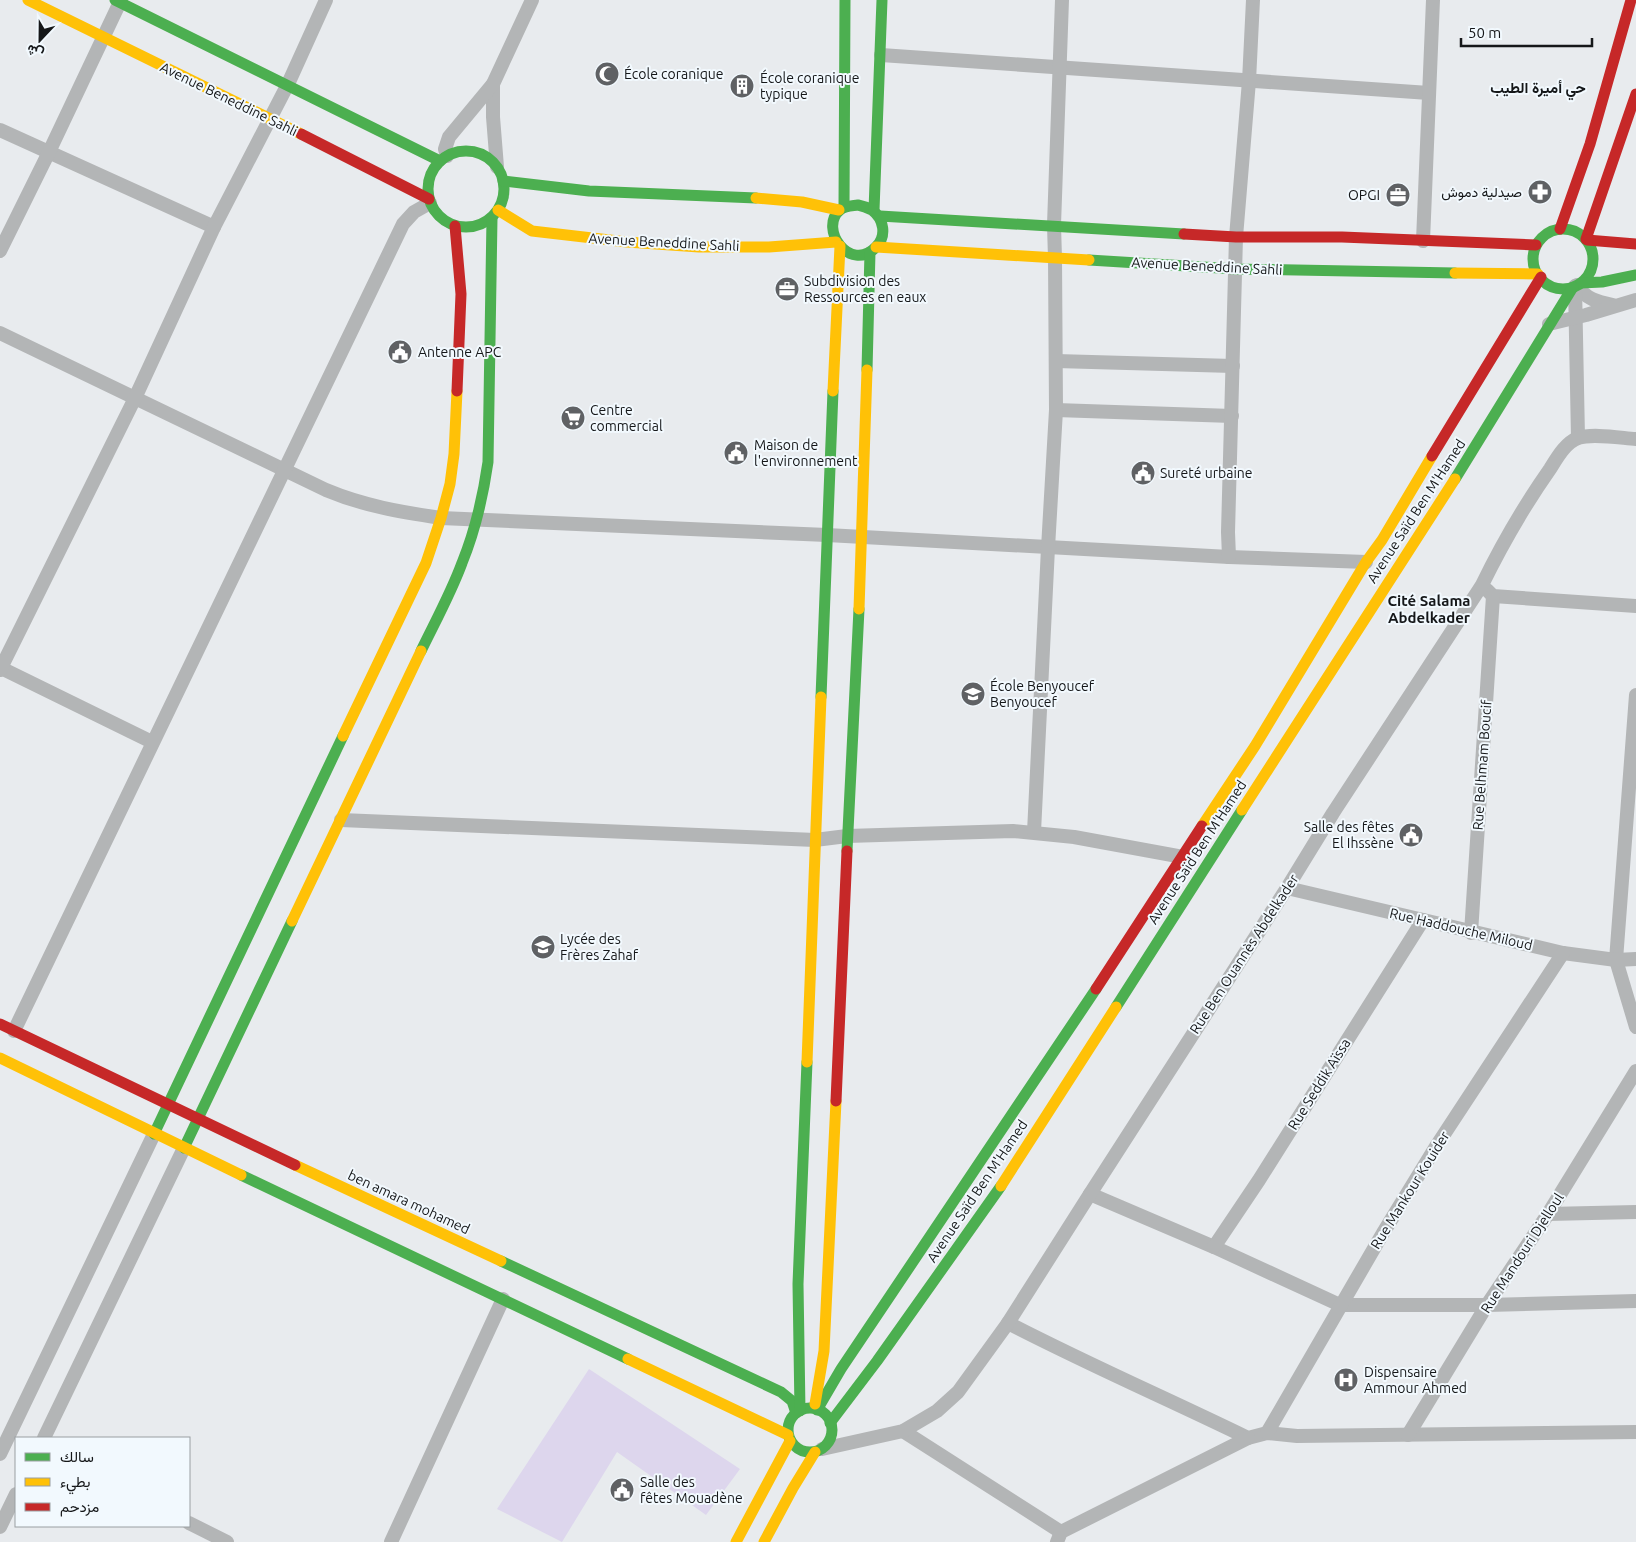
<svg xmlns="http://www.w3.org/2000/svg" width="1636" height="1542" viewBox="0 0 1636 1542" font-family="Ubuntu,Vazirmatn,sans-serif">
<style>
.green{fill:#ddd6ed}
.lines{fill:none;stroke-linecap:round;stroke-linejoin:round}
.street{stroke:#b3b5b6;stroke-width:14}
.fast{stroke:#4caf50;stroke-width:11}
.slow{stroke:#ffc107;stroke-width:11}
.jam{stroke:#c62828;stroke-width:11}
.labels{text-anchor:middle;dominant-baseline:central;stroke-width:4;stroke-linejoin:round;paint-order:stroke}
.poi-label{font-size:14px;fill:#151719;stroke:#f2f9fe;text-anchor:start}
.street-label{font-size:14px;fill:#151719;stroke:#f2f9fe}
.neighbourhood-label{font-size:15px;font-weight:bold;fill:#151719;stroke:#f2f9fe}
</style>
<rect width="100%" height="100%" fill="#e8ebee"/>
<polygon class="green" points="589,1369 740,1469 706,1515 617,1452 562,1542 497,1509"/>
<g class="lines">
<g class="street">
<polyline points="881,55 1429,93"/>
<polyline points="493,84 493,117 497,167"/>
<polyline points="0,130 214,227"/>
<polyline points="447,156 445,149 449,137 493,84 532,0"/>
<polyline points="1423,241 1433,0"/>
<polyline points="0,251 49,152 121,0"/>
<path d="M1577 285C1585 299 1598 302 1613 305"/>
<polyline points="1575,286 1578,438"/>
<polyline points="1549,324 1586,315 1636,300"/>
<path d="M0 333 326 490C364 506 401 512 441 518L827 535 1229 557 1366 562"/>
<polyline points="1056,361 1233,366"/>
<polyline points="1056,410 1232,416"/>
<polyline points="1229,557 1228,532 1236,237 1249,81 1253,0"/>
<polyline points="1487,590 1493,596 1636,606"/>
<polyline points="1,668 152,742"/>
<polyline points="0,670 135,398 214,227 288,84 326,0"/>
<polyline points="1636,695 1616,960 1636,1027"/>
<polyline points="341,820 815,840 847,836 1013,831 1074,837 1183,857"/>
<polyline points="1034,832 1048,548 1056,410 1055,258 1054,225 1062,0"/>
<polyline points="1287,888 1563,953 1616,960 1636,959"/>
<polyline points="1471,933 1493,596"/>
<polyline points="14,1031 403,224 414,212 430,203"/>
<polyline points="1090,1194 1214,1247 1340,1305 1487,1305 1636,1301"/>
<polyline points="1548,1214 1636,1212"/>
<polyline points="1214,1247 1259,1180 1423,920"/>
<path d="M1008 1323C1087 1364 1168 1399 1248 1438L1267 1433 1297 1436 1636 1432"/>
<polyline points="903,1431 1061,1532"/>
<polyline points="1267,1433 1383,1233 1437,1145 1563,953"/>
<polyline points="1408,1435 1487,1305 1548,1214 1636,1071"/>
<polyline points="44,1438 184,1148"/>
<path d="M822 1449 903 1431 937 1411 958 1392 1008 1323 1090 1194 1287 888 1333 813 1482 585C1502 544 1524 506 1550 469 1557 458 1565 443 1578 438 1592 433 1621 438 1636 439"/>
<polyline points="0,1454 154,1134"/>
<polyline points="189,1523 227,1542"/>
<polyline points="0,1527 16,1494"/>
<polyline points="391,1542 503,1299"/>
<polyline points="1057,1542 1061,1532 1248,1438"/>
</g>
<g class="fast">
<polyline points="115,0 440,161"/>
<circle cx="466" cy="189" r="38"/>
<polyline points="503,181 589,191 756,198"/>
<path d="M858 205C863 206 868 208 872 210 884 219 887 236 876 247 850 274 818 228 840 210 844 206 852 206 858 205Z"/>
<polyline points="844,207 845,0"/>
<polyline points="874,210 882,0"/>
<polyline points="880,216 1184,234"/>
<circle cx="1563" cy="259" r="30"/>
<polyline points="1089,260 1236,269 1455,273"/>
<polyline points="1581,283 1602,282 1636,275"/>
<polyline points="867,370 870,252"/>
<polyline points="1455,479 1573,287"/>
<path d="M421 651C435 622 451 593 462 563 475 531 483 497 488 462L492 218"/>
<polyline points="821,697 833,391"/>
<polyline points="847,851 859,609"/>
<polyline points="1116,1007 1242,810"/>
<polyline points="154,1134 343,736"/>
<polyline points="184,1148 292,921"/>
<polyline points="241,1175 628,1359"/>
<polyline points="501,1261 781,1392 792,1401 796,1413"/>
<circle cx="810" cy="1430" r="22"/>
<polyline points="817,1410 841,1369 1096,989"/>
<polyline points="800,1411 798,1284 807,1062"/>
<polyline points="830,1423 877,1361 1001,1186"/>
</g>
<g class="slow">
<polyline points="28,0 301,134"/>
<polyline points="756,198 802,202 839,210"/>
<polyline points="498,210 532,231 627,242 699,247 769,247 836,242"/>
<polyline points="876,247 1089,260"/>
<polyline points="1455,273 1538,274"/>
<polyline points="833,391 840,246"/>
<polyline points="859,609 867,370"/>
<polyline points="343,736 426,563 441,518 450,484 454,454 457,391"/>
<polyline points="1242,810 1455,479"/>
<polyline points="1202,826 1255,746 1366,562 1382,540 1432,456"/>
<polyline points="292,921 421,651"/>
<polyline points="0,1058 241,1175"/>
<polyline points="807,1062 821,697"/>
<polyline points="295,1165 501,1261"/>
<polyline points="1001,1186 1116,1007"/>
<polyline points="628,1359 788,1435"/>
<polyline points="815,1404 824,1351 836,1101"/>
<polyline points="736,1542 790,1441"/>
<polyline points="764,1542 793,1488 815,1452"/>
</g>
<g class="jam">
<polyline points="301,134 429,199"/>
<polyline points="455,226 461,294 457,391"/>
<polyline points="1560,229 1590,144 1631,0"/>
<polyline points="1184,234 1236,237 1342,237 1536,245"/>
<polyline points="1586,239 1636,94"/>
<polyline points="1587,240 1636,244"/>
<polyline points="1432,456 1541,277"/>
<polyline points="1096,989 1202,826"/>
<polyline points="0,1024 295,1165"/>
<polyline points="836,1101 847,851"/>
</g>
</g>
<defs>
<symbol id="mosque-disc" viewBox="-11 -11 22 22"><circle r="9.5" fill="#5f6164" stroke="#f2f9fe"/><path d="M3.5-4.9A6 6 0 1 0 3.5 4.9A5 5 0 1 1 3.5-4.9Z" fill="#fff"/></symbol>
<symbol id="building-disc" viewBox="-11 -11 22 22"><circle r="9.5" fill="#5f6164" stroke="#f2f9fe"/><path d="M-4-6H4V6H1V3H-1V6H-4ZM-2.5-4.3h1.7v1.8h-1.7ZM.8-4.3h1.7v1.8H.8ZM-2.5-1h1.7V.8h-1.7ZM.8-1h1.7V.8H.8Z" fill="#fff"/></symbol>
<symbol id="pharmacy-disc" viewBox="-11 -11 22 22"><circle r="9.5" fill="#5f6164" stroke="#f2f9fe"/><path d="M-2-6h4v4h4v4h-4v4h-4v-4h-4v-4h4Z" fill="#fff"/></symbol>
<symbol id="office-disc" viewBox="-11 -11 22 22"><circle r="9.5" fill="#5f6164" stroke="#f2f9fe"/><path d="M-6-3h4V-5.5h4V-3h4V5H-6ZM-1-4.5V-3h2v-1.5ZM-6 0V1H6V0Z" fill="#fff"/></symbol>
<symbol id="civic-disc" viewBox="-11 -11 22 22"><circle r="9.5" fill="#5f6164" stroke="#f2f9fe"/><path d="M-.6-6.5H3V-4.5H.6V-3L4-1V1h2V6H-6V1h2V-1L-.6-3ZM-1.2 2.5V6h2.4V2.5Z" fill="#fff"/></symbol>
<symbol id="supermarket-disc" viewBox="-11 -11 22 22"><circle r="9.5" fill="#5f6164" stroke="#f2f9fe"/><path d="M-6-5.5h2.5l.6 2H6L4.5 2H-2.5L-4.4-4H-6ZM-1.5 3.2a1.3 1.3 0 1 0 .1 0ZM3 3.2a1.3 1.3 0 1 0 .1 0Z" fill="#fff"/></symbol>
<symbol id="school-disc" viewBox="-11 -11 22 22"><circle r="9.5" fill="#5f6164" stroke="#f2f9fe"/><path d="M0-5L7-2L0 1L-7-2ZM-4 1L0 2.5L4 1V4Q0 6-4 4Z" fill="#fff"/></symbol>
<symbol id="hospital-disc" viewBox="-11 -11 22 22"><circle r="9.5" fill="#5f6164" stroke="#f2f9fe"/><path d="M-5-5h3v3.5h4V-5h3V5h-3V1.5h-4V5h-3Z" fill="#fff"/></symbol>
</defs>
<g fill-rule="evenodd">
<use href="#mosque-disc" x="593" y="60" width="28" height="28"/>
<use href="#building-disc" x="728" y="72" width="28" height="28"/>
<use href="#pharmacy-disc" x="1526" y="178" width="28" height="28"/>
<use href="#office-disc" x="1384" y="181" width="28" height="28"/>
<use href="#office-disc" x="773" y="275" width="28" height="28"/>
<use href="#civic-disc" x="386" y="338" width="28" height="28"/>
<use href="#supermarket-disc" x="559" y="404" width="28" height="28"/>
<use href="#civic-disc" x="722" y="439" width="28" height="28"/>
<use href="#civic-disc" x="1129" y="459" width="28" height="28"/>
<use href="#school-disc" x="959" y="680" width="28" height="28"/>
<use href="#civic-disc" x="1397" y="821" width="28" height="28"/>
<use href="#school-disc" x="529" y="933" width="28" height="28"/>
<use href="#hospital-disc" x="1332" y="1366" width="28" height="28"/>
<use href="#civic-disc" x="608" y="1476" width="28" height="28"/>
</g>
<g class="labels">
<g class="poi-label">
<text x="624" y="74">École coranique</text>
<text x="760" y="78">École coranique<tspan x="760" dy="16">typique</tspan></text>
<text x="1522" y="192" text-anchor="end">صيدلية دموش</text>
<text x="1380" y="195" text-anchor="end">OPGI</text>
<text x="804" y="281">Subdivision des<tspan x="804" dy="16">Ressources en eaux</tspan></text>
<text x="418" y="352">Antenne APC</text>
<text x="590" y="410">Centre<tspan x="590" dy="16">commercial</tspan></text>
<text x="754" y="445">Maison de<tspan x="754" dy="16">l'environnement</tspan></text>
<text x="1160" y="473">Sureté urbaine</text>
<text x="990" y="686">École Benyoucef<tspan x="990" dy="16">Benyoucef</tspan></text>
<text x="1394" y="827" text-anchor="end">Salle des fêtes<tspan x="1394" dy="16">El Ihssène</tspan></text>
<text x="560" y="939">Lycée des<tspan x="560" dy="16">Frères Zahaf</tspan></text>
<text x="1364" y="1372">Dispensaire<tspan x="1364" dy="16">Ammour Ahmed</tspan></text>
<text x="640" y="1482">Salle des<tspan x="640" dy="16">fêtes Mouadène</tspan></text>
</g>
<g class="street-label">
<text transform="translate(229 99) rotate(26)">Avenue Beneddine Sahli</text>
<text transform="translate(664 242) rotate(3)">Avenue Beneddine Sahli</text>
<text transform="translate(1207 266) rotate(3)">Avenue Beneddine Sahli</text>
<text transform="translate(1416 511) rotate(-57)">Avenue Saïd Ben M'Hamed</text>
<text transform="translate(1482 765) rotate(-86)">Rue Belhmam Boucif</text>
<text transform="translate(1197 852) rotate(-57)">Avenue Saïd Ben M'Hamed</text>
<text transform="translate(1461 929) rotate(13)">Rue Haddouche Miloud</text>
<text transform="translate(1244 954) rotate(-57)">Rue Ben Ouannès Abdelkader</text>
<text transform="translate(1319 1084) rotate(-58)">Rue Seddik Aïssa</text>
<text transform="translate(1410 1190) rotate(-58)">Rue Mankour Kouider</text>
<text transform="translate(977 1191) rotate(-56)">Avenue Saïd Ben M'Hamed</text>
<text transform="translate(409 1202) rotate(25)">ben amara mohamed</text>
<text transform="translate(1522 1253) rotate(-57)">Rue Mandouri Djelloul</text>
</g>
<g class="neighbourhood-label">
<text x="1538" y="87">حي أميرة الطيب</text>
<text x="1429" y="600">Cité Salama<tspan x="1429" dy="17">Abdelkader</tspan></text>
</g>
</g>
<rect x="15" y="1437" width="175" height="90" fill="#f2f9fe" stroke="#9a9fa2"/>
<rect x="25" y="1453" width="25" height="8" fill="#4caf50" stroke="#9a9fa2"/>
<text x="60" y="1462" font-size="15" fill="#151719">سالك</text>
<rect x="25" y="1478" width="25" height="8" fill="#ffc107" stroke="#9a9fa2"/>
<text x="60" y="1487" font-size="15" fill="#151719">بطيء</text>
<rect x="25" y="1503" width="25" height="8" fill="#c62828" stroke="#9a9fa2"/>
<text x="60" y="1512" font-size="15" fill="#151719">مزدحم</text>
<g transform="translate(40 40) rotate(202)" stroke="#f2f9fe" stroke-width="4" paint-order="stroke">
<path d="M0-4L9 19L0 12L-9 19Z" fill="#151719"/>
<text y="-8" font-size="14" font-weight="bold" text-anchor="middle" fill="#151719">ش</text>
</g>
<path d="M1461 38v8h131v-8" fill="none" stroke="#151719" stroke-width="2.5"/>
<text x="1468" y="38" font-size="15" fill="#151719" stroke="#f2f9fe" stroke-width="4" paint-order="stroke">50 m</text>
</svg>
